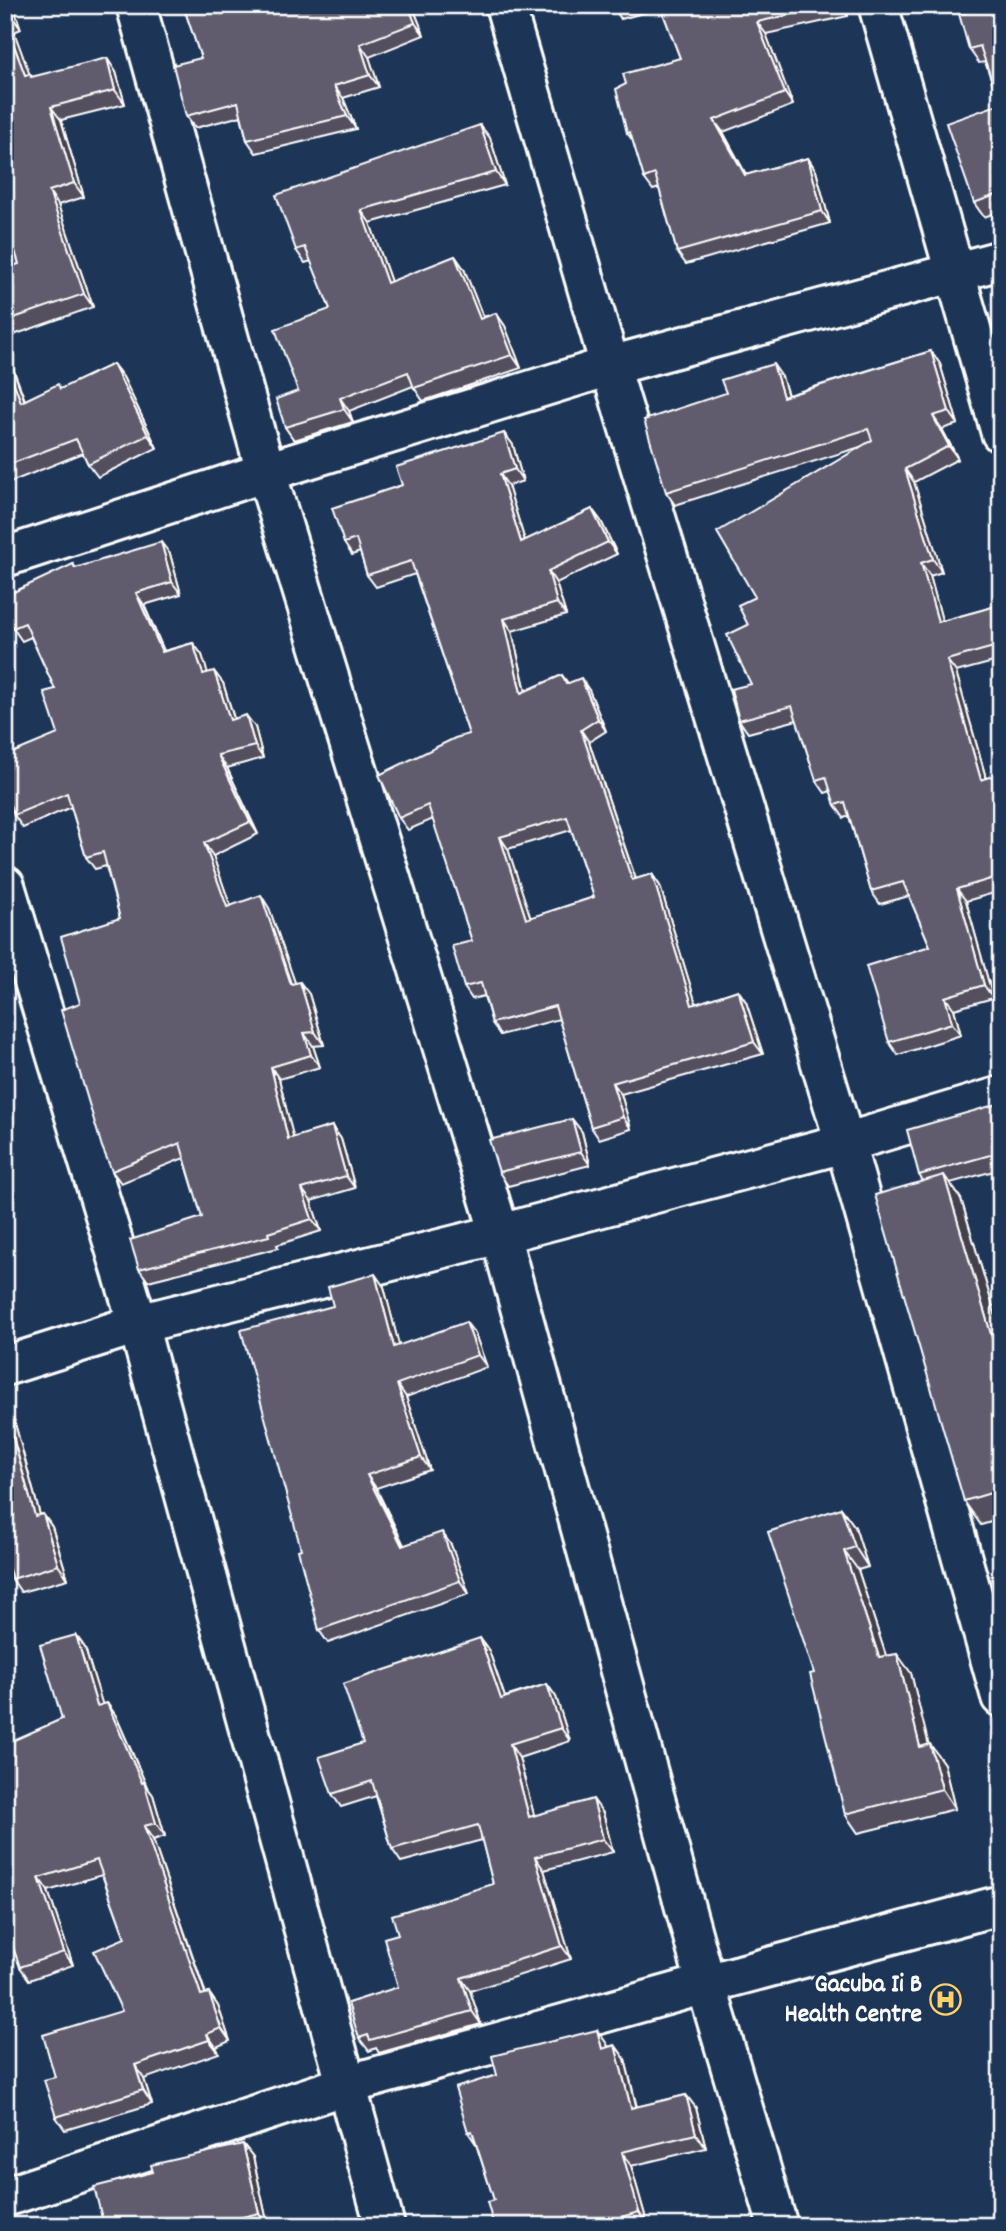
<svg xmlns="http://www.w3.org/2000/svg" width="1006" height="2231" viewBox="0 0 1006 2231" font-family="Dekko,sans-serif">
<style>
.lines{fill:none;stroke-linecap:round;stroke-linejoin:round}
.minor-casing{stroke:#fff;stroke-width:44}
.minor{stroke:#1d3557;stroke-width:38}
.wall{fill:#534f5e;stroke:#fff;stroke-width:2;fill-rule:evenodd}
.shaded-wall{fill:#43404c;stroke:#fff;stroke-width:2}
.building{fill:#605c6d;stroke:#fff;stroke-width:2;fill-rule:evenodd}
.labels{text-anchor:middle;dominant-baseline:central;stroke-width:7;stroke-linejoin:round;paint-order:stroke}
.poi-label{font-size:26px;font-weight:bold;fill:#fff;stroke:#1d3557;text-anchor:end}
</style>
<rect width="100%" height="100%" fill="#1d3557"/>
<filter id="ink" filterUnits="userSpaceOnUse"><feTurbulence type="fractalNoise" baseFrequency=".0143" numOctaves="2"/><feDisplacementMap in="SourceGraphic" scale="14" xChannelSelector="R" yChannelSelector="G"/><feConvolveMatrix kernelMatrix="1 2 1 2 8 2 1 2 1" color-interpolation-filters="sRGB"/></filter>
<g filter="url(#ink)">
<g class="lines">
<defs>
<g id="minor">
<polyline points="136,5 266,472 500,1234 706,1984 778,2226"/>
<polyline points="505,5 610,366 845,1143 1001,1697"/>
<polyline points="878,5 1001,433"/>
<polyline points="5,557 266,472 610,366 1001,260"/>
<polyline points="5,886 138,1324 385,2226"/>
<polyline points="5,1366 138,1324 500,1234 845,1143 1001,1096"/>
<polyline points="5,2197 346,2085 706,1984 1001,1905"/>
</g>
</defs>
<use href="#minor" class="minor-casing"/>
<use href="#minor" class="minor"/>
</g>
<g class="wall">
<polygon points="5,5 21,29 14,32 29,74 33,77 116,72 125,104 61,120 84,197 58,205 93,307 5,338 5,269 19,264 5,217"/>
<polygon points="183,5 412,5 424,35 369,57 379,87 343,98 356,129 256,153 247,140 241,116 195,128 186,116 201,58"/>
<polygon points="612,5 846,5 848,16 766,34 793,105 723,132 746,175 808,158 816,171 830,223 686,264 677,252 659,188 653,190 644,178 633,141 627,133 680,58 661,8 621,19"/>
<polygon points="1001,5 1001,211 984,217 974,203 1000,104 985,62 979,63 969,49 976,10"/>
<polygon points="480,125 490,138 505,185 370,223 391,282 455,256 464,269 483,317 496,313 505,326 521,368 423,401 413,386 349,411 353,422 294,440 285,427 298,391 330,309 311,261 305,263 296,250"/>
<polygon points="5,347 25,400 61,389 113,364 123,377 157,448 98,477 88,464 83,453 8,483 5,479"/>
<polygon points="931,351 940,364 958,424 942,429 958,459 914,482 942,572 930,576 942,621 1000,605 1001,607 1001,660 956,672 986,778 1001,778 1001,891 966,901 993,998 954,1009 961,1035 898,1055 889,1042 930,946 909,896 880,904 871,891 849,816 844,818 835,805 831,791 825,793 816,780 797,720 748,733 739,720 751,684 748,625 755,597 863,446 675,505 666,492 726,393 782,377 788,395"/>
<path d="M504 433 513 445 523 481 508 486 525 541 592 509 601 521 617 554 556 583 566 615 512 631 526 691 562 675 568 683 589 690 606 731 589 742 636 879 652 874 660 886 696 1004 738 990 746 1002 763 1054 621 1094 631 1129 599 1139 591 1127 559 1019 500 1035 492 1023 484 996 472 999 464 987 472 941 433 819 408 830 399 818 469 734 415 574 376 587 367 575 360 552 352 555 344 543 402 485ZM571 830 594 897 530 918 508 849Z"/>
<polygon points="170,554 181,594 144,605 164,651 193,643 202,655 207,673 223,683 234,718 255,727 263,758 227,768 258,834 213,856 230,905 269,908 295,983 309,994 324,1045 313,1046 320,1067 279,1079 293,1138 332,1126 341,1139 355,1188 311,1201 321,1231 277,1245 278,1248 148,1281 139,1269 202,1217 184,1158 121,1183 112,1171 80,1003 120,918 106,866 95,869 86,857 71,807 23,828 14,815 58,734 55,689 31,637 22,641 13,628 73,564 76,568"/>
<polygon points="1001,1103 1001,1169 950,1183 961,1199 1001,1334 1001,1519 981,1525 964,1501 923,1181 919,1175"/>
<polygon points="572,1119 582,1132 590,1165 508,1186 499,1172"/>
<polygon points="384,1287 399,1346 475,1334 487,1367 406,1397 430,1470 376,1488 404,1545 451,1545 469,1594 328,1643 319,1630 301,1549"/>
<polygon points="5,1408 14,1420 40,1515 43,1514 52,1527 68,1579 21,1592 12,1579 5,1557"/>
<polygon points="841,1508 855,1527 868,1567 858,1570 886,1656 911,1673 928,1745 944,1764 955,1809 858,1833 845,1814 814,1673"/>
<polygon points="76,1635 85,1648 102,1704 107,1703 116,1716 147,1787 153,1795 165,1836 153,1840 206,1994 209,1993 218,2006 230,2041 216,2047 219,2053 144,2079 152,2104 65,2130 56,2117 55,2077 122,2011 125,1938 102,1875 48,1891 73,1965 29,1980 20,1967 9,1936 5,1937 5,1740 6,1744 62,1719"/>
<polygon points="480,1638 489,1651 505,1697 547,1684 556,1697 570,1741 519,1758 534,1815 603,1813 613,1852 544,1870 571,1959 470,1991 481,2024 379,2053 376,2048 369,2051 359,2038 398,1987 398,1934 493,1884 482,1840 401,1862 392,1849 376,1796 341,1807 332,1794 363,1743"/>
<polygon points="607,2044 608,2047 615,2045 625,2059 637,2107 686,2095 696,2108 706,2148 631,2166 648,2226 494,2226 494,2200 476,2144 468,2132"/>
<polygon points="243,2144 253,2157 268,2226 104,2226 153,2172"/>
</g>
<g class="shaded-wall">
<polygon points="8,5 13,5 21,29 11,15"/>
<polygon points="408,5 412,5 424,35 415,23"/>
<polygon points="841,5 846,5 848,16"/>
<polygon points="5,20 14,32 35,89 25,75"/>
<polygon points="757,22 766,34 793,105 785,93"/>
<polygon points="360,44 369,57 379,87 370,75"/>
<polygon points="107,58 116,72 125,104 115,90"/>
<polygon points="334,86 343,98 356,129 347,116"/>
<polygon points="51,107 61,120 84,197 74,183"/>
<polygon points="714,120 723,132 753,187 745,175"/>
<polygon points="480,125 490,138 505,185 496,172"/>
<polygon points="808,158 816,171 830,223 822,211"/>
<polygon points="49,191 58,205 93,307 84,294"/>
<polygon points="361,210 370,223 396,296 387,283"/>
<polygon points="455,256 464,269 489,332 480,319"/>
<polygon points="496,313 505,326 521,368 512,355"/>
<polygon points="5,347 30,416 21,402 5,360"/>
<polygon points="931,351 940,364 958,424 949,411"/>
<polygon points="113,364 123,377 157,448 148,435"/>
<polygon points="773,364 782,377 792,409 783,397"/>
<polygon points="340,398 349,411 353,422 344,409"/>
<polygon points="933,416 942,429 958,459 949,446"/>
<polygon points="504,433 513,445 523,481 515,469"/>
<polygon points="905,469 914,482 942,572 933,559"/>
<polygon points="500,474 508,486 529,554 521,542"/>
<polygon points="592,509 601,521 617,554 608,542"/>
<polygon points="161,542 170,554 181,594 172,582"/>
<polygon points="921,563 930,576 946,635 938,622"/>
<polygon points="548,571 556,583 566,615 557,603"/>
<polygon points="136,593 144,605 170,665 162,652"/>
<polygon points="504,619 512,631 529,705 521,693"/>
<polygon points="193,643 202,655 212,686 203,674"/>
<polygon points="947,660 956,672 990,792 981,780"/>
<polygon points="214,671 223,683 238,732 230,720"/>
<polygon points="581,678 589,690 606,731 598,719"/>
<polygon points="246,715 255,727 263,758 255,746"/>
<polygon points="581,730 589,742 640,892 632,880"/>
<polygon points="218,755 227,768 258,834 250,822"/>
<polygon points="500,837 508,849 535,931 526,919"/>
<polygon points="204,843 213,856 235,919 227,907"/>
<polygon points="652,874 660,886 700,1017 692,1005"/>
<polygon points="957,889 966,901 993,998 984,985"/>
<polygon points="261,895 269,908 300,997 291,984"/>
<polygon points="300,982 309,994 324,1045 315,1032"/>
<polygon points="738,990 746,1002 763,1054 754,1042"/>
<polygon points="945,997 954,1009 961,1035 952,1023"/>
<polygon points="304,1033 313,1046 320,1067 311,1055"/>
<polygon points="271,1067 279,1079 297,1152 288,1139"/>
<polygon points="612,1083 621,1094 631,1129 623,1117"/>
<polygon points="572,1119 582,1132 590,1165 581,1152"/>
<polygon points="332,1126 341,1139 355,1188 346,1176"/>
<polygon points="944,1175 961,1199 1001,1334 1001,1368"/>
<polygon points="302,1189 311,1201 321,1231 312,1219"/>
<polygon points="375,1274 384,1287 403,1360 394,1347"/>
<polygon points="466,1322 475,1334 487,1367 478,1355"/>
<polygon points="397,1384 406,1397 430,1470 421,1457"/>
<polygon points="5,1408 14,1420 44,1530 35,1516"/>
<polygon points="367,1475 376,1488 410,1559 402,1546"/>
<polygon points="841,1508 855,1527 868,1567 855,1547"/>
<polygon points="43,1514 52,1527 68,1579 58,1565"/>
<polygon points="442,1532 451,1545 469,1594 460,1581"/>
<polygon points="844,1551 858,1570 893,1677 879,1657"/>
<polygon points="76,1635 85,1648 107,1719 97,1706"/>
<polygon points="480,1638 489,1651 510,1712 501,1699"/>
<polygon points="897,1654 911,1673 934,1766 920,1747"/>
<polygon points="547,1684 556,1697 570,1741 561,1728"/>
<polygon points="107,1703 116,1716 147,1787 153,1795 165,1836 156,1823 142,1783"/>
<polygon points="510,1744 519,1758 538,1830 529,1817"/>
<polygon points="930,1744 944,1764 955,1809 942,1789"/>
<polygon points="593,1799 603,1813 613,1852 603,1839"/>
<polygon points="144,1826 153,1840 210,2008 201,1995"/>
<polygon points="535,1857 544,1870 571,1959 562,1946"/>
<polygon points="39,1878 48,1891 73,1965 64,1952"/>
<polygon points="461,1978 470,1991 481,2024 472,2011"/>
<polygon points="209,1993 218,2006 230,2041 221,2028"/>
<polygon points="597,2030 607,2044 612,2062 602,2049"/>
<polygon points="207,2034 216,2047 219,2053 209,2040"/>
<polygon points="615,2045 625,2059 640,2122 631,2108"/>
<polygon points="135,2065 144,2079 152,2104 143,2090"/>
<polygon points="686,2095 696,2108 706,2148 696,2134"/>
<polygon points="243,2144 253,2157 268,2226 259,2213"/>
<polygon points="622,2152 631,2166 648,2226 639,2212"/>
</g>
<g class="building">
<polygon points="5,5 8,5 11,15 5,18"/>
<polygon points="183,5 408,5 415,23 360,44 370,75 334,86 347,116 247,140 238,102 186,116 173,65 201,58"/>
<polygon points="660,5 834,5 757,22 785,93 714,120 745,175 808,158 822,211 677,252 655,174 644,178 630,132 627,133 616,89 626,84 623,74 680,58"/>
<polygon points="974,5 1001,5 1001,193 974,203 946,123 1000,104 980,46 969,49 959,14 976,10"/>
<polygon points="5,22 25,75 30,74 31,77 107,58 115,90 51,107 74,183 49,191 84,294 5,321 5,269 19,264 5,217"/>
<polygon points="480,125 496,172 361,210 387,283 455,256 480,319 496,313 512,355 414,388 408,372 340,398 344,409 285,427 276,399 298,391 275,329 330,309 305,247 296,250 276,195"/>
<polygon points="931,351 949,411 933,416 949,446 905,469 933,559 921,563 938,622 1000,605 1001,609 1001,645 947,660 981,780 998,774 1001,781 1001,876 957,889 984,985 945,997 952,1023 889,1042 866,966 930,946 903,882 871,891 845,802 835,805 826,777 816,780 792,706 739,720 731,689 751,684 727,635 748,625 738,605 755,597 717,532 872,440 868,429 666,492 644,420 726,393 721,380 773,364 783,397"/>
<polygon points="5,360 21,402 58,384 60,389 113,364 148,435 88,464 76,439 5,466"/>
<path d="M504 433 515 469 500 474 521 542 592 509 608 542 548 571 557 603 504 619 521 693 562 675 566 684 581 678 598 719 581 730 632 880 652 874 692 1005 738 990 754 1042 612 1083 623 1117 591 1127 555 1006 492 1023 481 983 464 987 452 946 472 941 428 805 399 818 379 775 455 738 469 734 411 561 367 575 356 539 344 543 332 508 402 485 396 467ZM567 817 594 897 526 919 500 837Z"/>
<polygon points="161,542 172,582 136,593 162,652 193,643 203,674 214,671 230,720 246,715 255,746 218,755 250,822 204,843 227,907 261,895 291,984 300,982 315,1032 304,1033 311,1055 271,1067 288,1139 332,1126 346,1176 302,1189 312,1219 268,1233 269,1236 139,1269 130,1240 202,1217 180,1143 112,1171 102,1147 61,1010 80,1003 61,937 120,918 103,852 86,857 67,793 14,815 5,793 5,756 58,734 44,692 55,689 25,623 13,628 5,611 5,596 73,564 75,568"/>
<polygon points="1001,1103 1001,1152 919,1175 907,1130"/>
<polygon points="572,1119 581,1152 499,1172 489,1140"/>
<polygon points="944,1175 1001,1368 1001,1490 964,1501 875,1195"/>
<polygon points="375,1274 394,1347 466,1322 478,1355 397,1384 421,1457 367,1475 402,1546 442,1532 460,1581 319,1630 298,1550 301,1549 241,1330 333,1306 328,1287"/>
<polygon points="5,1410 35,1516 43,1514 58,1565 12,1579 5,1557"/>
<polygon points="841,1508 855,1547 844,1551 879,1657 897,1654 920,1747 930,1744 942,1789 845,1814 810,1674 814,1673 768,1532"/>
<polygon points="76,1635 97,1706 107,1703 142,1783 144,1782 156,1823 144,1826 201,1995 209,1993 221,2028 207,2034 209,2040 135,2065 143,2090 56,2117 44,2080 55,2077 43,2035 122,2011 94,1951 125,1938 97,1860 39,1878 64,1952 20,1967 5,1924 5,1744 62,1719 40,1645"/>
<polygon points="480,1638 501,1699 547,1684 561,1728 510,1744 529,1817 593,1799 603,1839 535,1857 562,1946 461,1978 472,2011 370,2040 368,2035 359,2038 348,2003 398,1987 384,1938 398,1934 392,1915 493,1884 478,1825 392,1849 372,1781 332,1794 319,1757 363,1743 343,1684"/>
<polygon points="597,2030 602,2049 615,2045 631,2108 686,2095 696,2134 622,2152 639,2212 614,2219 616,2226 494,2226 487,2202 494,2200 472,2131 468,2132 455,2088 497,2075 492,2056"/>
<polygon points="243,2144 259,2213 206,2226 104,2226 94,2187 153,2172 151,2165"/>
</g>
</g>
<defs>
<symbol id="hospital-ring" viewBox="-11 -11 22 22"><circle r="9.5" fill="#1d3557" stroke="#ffd166" stroke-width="1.5"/><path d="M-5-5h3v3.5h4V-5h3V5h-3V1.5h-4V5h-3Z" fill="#ffd166"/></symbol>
</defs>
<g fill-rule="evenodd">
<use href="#hospital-ring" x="928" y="1982" width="35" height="35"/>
</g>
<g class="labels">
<g class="poi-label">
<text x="922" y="1985">Gacuba Ii B<tspan x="922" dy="30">Health Centre</tspan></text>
</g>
</g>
<rect width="1006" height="2231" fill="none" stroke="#1d3557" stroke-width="28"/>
<rect x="14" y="14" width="978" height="2203" fill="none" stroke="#fff" stroke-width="2.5" filter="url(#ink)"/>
</svg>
